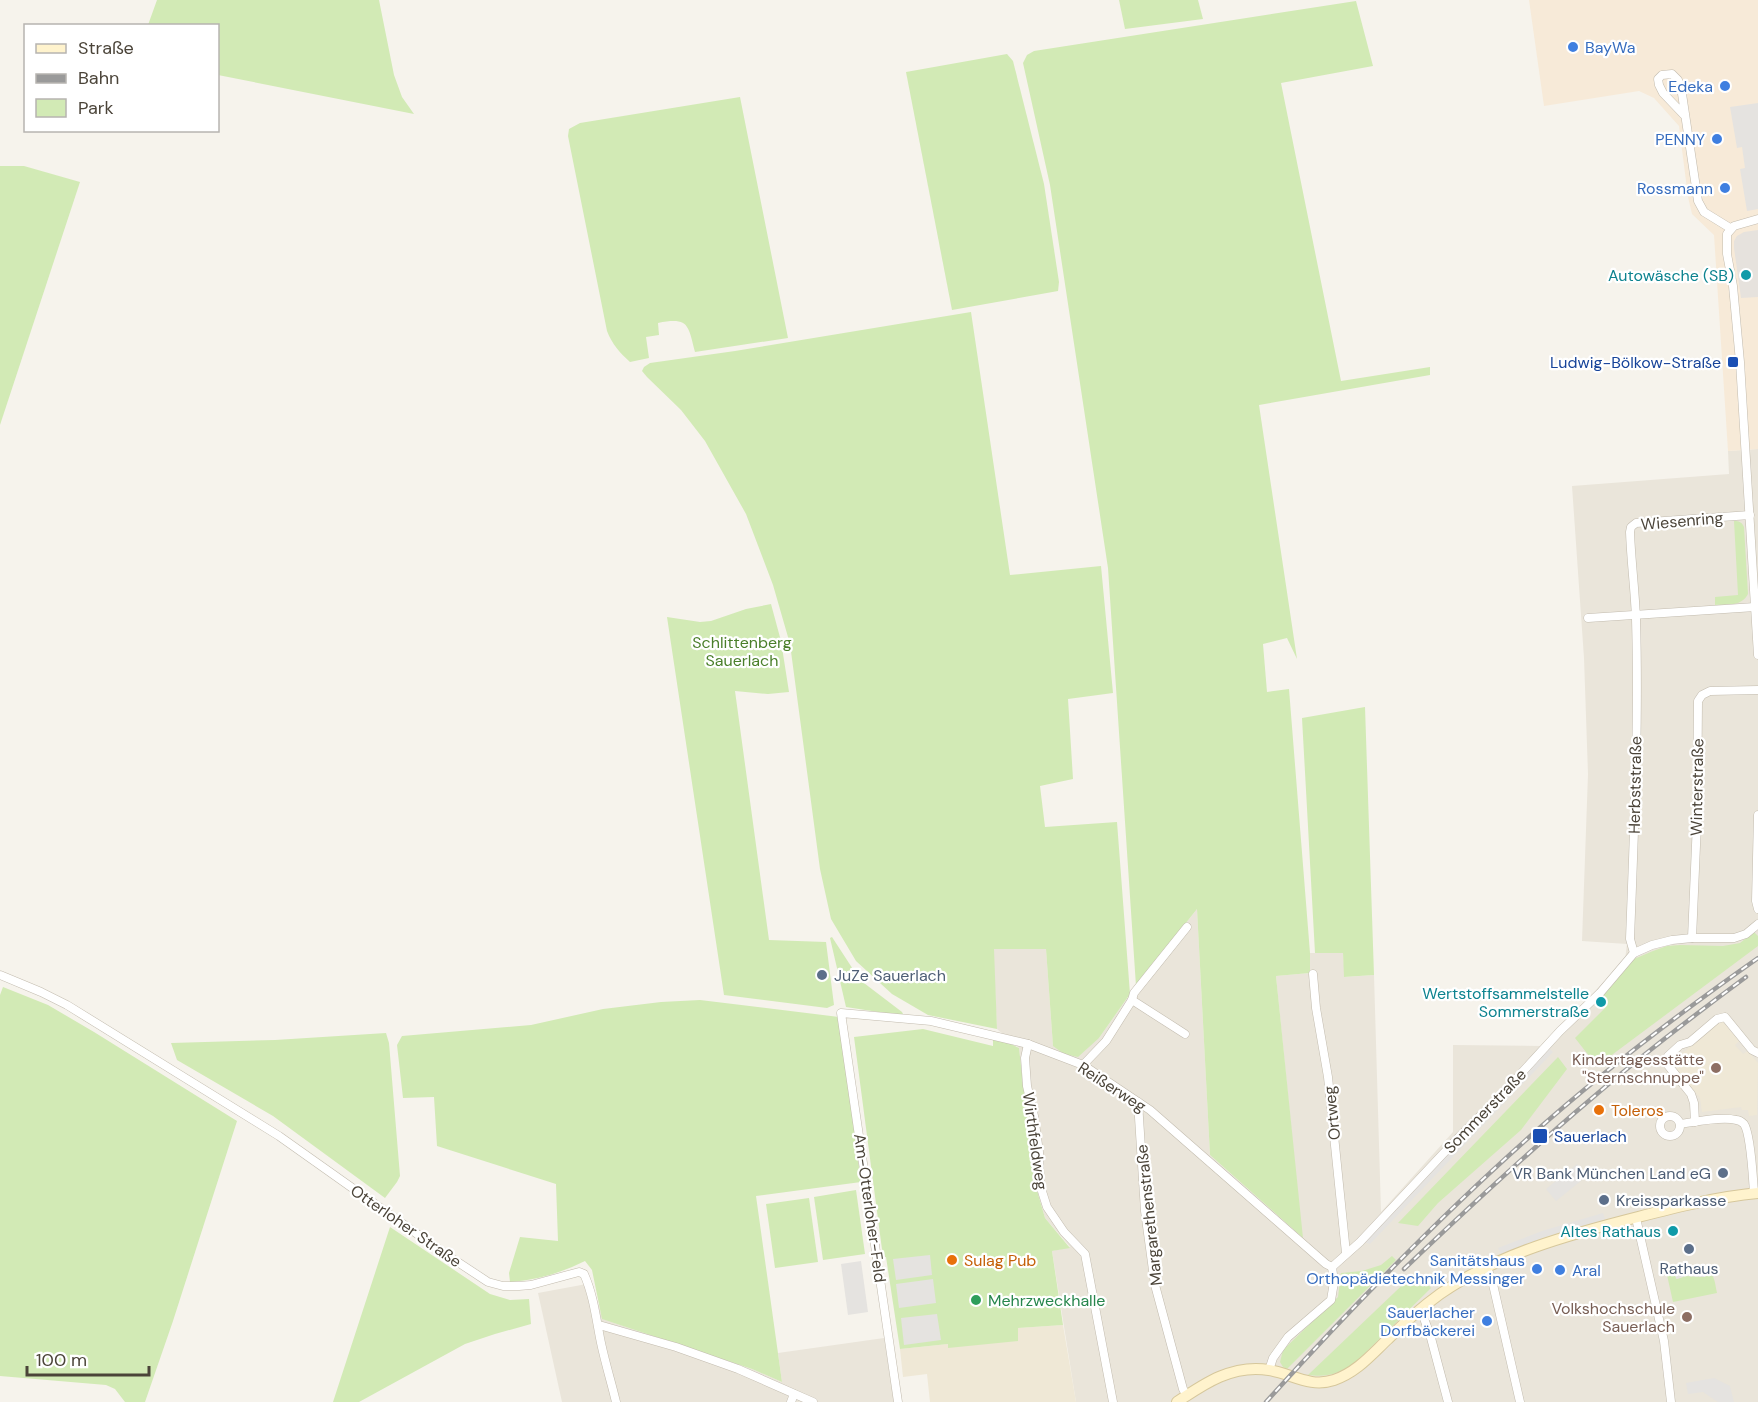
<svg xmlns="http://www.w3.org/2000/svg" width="1758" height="1402" viewBox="0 0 1758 1402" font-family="'DM Sans',sans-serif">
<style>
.residential{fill:#eae5da}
.commercial{fill:#f7ead8}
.industrial{fill:#e6e2dd}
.education{fill:#efe8d6}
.green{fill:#d2eab5}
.parking{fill:#e5e3e0}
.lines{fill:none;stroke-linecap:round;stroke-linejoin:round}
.minor-casing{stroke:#c2bbae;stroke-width:9}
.secondary-casing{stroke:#d6c79b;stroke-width:12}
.minor{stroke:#fff;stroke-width:8}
.secondary{stroke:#fff3cd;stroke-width:10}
.rail-casing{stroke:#9a9a9a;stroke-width:4.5}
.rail{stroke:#fff;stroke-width:2;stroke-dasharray:7;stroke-linecap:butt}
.shop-dot{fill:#3f7fe0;stroke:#fff;stroke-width:2}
.culture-dot{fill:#0f9aa8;stroke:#fff;stroke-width:2}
.transit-dot{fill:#1a4fb4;stroke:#fff;stroke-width:2}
.service-dot{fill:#5c6f8a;stroke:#fff;stroke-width:2}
.education-dot{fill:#8d6e63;stroke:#fff;stroke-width:2}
.food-dot{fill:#e8710a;stroke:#fff;stroke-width:2}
.leisure-dot{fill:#2e9e5b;stroke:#fff;stroke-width:2}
.labels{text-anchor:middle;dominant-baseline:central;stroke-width:4.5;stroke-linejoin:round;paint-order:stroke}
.shop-label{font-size:16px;fill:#366cbe;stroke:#fff;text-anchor:end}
.culture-label{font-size:16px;fill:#0d838f;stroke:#fff;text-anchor:end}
.transit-label{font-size:16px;fill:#164399;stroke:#fff;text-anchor:end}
.street-label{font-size:16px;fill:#4b4439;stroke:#fff}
.park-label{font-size:16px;fill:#4a7f2a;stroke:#fff}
.service-label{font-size:16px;fill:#4e5e75;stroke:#fff;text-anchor:start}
.education-label{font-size:16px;fill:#785e54;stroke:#fff;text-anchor:end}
.food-label{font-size:16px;fill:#c56008;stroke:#fff;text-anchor:start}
.leisure-label{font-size:16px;fill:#27864d;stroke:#fff;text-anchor:start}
</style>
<rect width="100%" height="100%" fill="#f6f3ec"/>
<g class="residential">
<polygon points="1758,449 1758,1402 1076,1402 1052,1251 1070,1247 1045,1218 1034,1180 1019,1048 997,1029 993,949 1046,949 1053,1046 1099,1038 1130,994 1197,909 1210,1155 1302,1237 1276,976 1310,973 1310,953 1343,953 1345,977 1374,975 1381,1212 1453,1132 1453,1045 1542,1046 1625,960 1627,944 1582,941 1588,774 1584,658 1572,486 1729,474 1728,451"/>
<polygon points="592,1283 603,1319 752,1369 782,1382 778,1353 884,1338 894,1402 562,1402 538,1293"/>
</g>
<polygon class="commercial" points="1529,0 1758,0 1758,449 1728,451 1714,235 1692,214 1688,197 1679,126 1654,98 1639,91 1544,106"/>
<polygon class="industrial" points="1758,230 1758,297 1741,298 1734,248 1734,241 1737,236 1744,232"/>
<g class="education">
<polygon points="1720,1021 1723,1022 1739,1041 1735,1045 1743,1054 1748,1051 1758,1063 1757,1115 1749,1116 1748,1110 1742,1110 1741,1107 1702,1112 1700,1098 1671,1063"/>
<polygon points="1063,1325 1076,1402 930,1402 927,1374 903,1377 900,1349 948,1344 948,1347 1018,1340 1018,1328"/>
</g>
<g class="green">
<polygon points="157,0 379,0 394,75 402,97 414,114 218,75 218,26 148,25"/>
<polygon points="1119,0 1198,0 1203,19 1125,29"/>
<polygon points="1356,1 1373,66 1281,83 1341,381 1430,367 1430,375 1259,405 1297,659 1287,638 1263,644 1267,692 1289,689 1310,953 1310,973 1276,976 1303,1238 1210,1155 1197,909 1136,986 1108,568 1050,185 1023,63 1027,55 1034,51"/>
<polygon points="1007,54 1013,61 1044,184 1059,282 1058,291 952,310 906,72"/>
<path d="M740 97 788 338 695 352C688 325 689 317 658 323L659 335 646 337 649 358 630 362C620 353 612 344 607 331L568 136 569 129 580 123Z"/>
<polygon points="0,166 24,166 80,182 0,425"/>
<polygon points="971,312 1010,575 1101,566 1113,693 1068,699 1073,779 1040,786 1045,827 1117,822 1130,994 1099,1038 1078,1057 1064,1054 1053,1046 1046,949 994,949 997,1029 928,1015 892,994 856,961 831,919 820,869 790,644 773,585 746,514 705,441 681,410 647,377 642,371 644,367 650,363 735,351"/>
<path d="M1734 521C1739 521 1742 522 1744 527L1748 594C1741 607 1728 604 1715 605V597L1738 595Z"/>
<polygon points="771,604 781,641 789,692 768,694 735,691 769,940 826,942 834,1005 827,1008 724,995 667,617 700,622 711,621 746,609"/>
<polygon points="1365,707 1374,975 1344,977 1343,953 1315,953 1302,718"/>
<polygon points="1754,932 1758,936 1758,946 1597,1066 1575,1038 1605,1008 1605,1002 1600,997 1634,959 1653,951 1667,946 1680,945 1723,946 1740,943"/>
<polygon points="832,937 860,980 902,1012 904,1016 846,1007 830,938"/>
<polygon points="3,987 48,1005 94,1032 237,1121 173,1321 145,1402 125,1402 115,1389 106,1385 0,1376 0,995"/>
<path d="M700 1000 839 1017 861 1182 756 1196 782 1382 752 1369 602 1319 592 1270 585 1261C561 1273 537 1280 510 1282L509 1273 520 1237 558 1241 556 1184 437 1146 434 1097 403 1098 397 1045 402 1036 531 1025 603 1009 661 1002Z"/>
<polygon points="923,1029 993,1046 993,1039 1005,1041 1019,1048 1034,1180 1045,1218 1070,1248 1052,1251 1063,1325 1018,1328 1018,1341 948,1348 948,1344 900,1349 886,1257 883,1257 854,1037"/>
<polygon points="386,1033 389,1043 400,1176 397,1182 385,1198 273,1116 177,1060 171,1043 275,1040"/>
<polygon points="1558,1057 1567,1069 1521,1130 1438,1203 1418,1226 1398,1223"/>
<polygon points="856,1190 865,1254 823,1260 814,1197"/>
<polygon points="809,1198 818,1262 775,1268 766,1204"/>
<polygon points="390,1227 490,1294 510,1300 529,1299 531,1324 495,1334 465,1344 359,1402 333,1402"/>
<polygon points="1392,1256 1396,1260 1287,1369 1283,1367 1280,1362 1283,1350 1338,1297 1341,1273 1362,1271 1381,1265"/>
<path d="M1707 1271C1715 1274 1715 1284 1717 1293L1673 1302 1667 1275 1675 1273 1677 1279 1686 1276 1705 1277Z"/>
<path d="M1416 1272 1431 1288 1358 1360C1343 1372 1328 1378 1308 1375Z"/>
</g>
<g class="parking">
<polygon points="1758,103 1758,209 1747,211 1740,169 1745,168 1742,147 1737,148 1730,107"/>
<polygon points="1549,1048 1553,1052 1370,1244 1364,1242"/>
<polygon points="1577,1164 1587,1176 1556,1201 1546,1189"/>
<polygon points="1603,1213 1605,1219 1544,1237 1501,1254 1498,1248 1542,1231"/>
<polygon points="930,1255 932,1275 896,1280 893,1259"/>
<polygon points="861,1261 868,1312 848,1315 841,1264"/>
<polygon points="1698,1267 1707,1268 1705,1277 1686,1276 1676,1279 1675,1270"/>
<polygon points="933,1279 936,1303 899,1308 896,1284"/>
<polygon points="937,1314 941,1340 904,1345 901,1318"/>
<polygon points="1714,1378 1730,1386 1734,1402 1718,1402 1703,1392 1688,1394 1686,1383"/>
</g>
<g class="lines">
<defs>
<g id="minor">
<polyline points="1684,115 1663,93 1659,85 1658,79 1662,75 1672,74 1678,80 1681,87 1698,201 1704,212 1730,228"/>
<polyline points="1758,219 1734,226 1727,234 1727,254 1733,286 1740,362 1758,655"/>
<polyline points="1588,618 1755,607"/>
<polyline points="1758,815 1756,901 1758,909"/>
<polyline points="1692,938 1697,822 1698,701 1702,695 1710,691 1758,690"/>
<path d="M1634 953 1630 939C1634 832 1639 725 1636 619 1635 590 1631 561 1630 532L1631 527 1636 523 1750 515"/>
<polyline points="1313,974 1316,1008 1328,1077 1346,1253"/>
<path d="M0 975 41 992 67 1005 279 1136 444 1253 488 1282 503 1286H519L531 1285 579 1272 584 1274C593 1294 596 1317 600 1338 604 1359 611 1381 616 1402"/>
<polyline points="1132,1000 1185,1034"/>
<polyline points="1028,1044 1025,1058 1027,1086 1034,1116 1039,1152 1040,1185 1047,1207 1064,1232 1085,1254 1113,1402"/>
<polyline points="1083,1065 1106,1041 1132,1000 1134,993 1187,927"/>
<polyline points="1138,1102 1145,1211 1155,1285 1183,1389 1187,1396"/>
<circle cx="1670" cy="1126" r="10"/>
<polyline points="1695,1122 1694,1103 1691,1094 1667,1064 1668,1056 1680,1045 1690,1042 1717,1019 1725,1017 1752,1050 1758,1053"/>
<path d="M1680 1124C1695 1122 1722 1116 1736 1120 1738 1120 1742 1122 1744 1124 1751 1134 1753 1180 1754 1193"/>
<polyline points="1636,1218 1664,1341 1671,1402"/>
<polyline points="1332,1267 1360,1242 1456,1140 1504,1092 1560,1031 1600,993 1634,953 1652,945 1672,940 1692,938 1734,938 1746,934 1758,924"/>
<polyline points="1487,1268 1492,1280 1520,1402"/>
<polyline points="1421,1310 1431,1338 1448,1402"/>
<polyline points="599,1325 676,1347 738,1369 813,1402"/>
<polyline points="1269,1370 1273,1358 1288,1337 1331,1300 1334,1282 1332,1267"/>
<polyline points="791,1402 794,1394"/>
<polyline points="898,1402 841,1013 931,1021 1028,1044 1083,1065 1150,1110 1326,1264 1332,1267"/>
</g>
<path id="secondary" d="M1177 1402C1205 1383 1233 1364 1269 1370 1292 1374 1310 1388 1334 1380 1357 1372 1371 1355 1388 1339 1404 1323 1422 1307 1440 1294 1497 1254 1571 1234 1638 1217 1677 1207 1717 1197 1758 1193"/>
</defs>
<use href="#minor" class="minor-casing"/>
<use href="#secondary" class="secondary-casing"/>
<use href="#minor" class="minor"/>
<use href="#secondary" class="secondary"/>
<defs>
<g id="rail">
<path d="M1404 1269C1465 1211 1527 1153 1591 1099 1641 1056 1693 1016 1746 977"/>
<path d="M1266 1402C1351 1308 1441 1215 1536 1131 1606 1069 1681 1012 1758 958"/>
</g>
</defs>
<use href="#rail" class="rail-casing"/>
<use href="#rail" class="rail"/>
</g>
<g class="shop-dot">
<circle cx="1573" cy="47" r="6"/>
<circle cx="1725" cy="86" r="6"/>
<circle cx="1717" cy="139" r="6"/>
<circle cx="1725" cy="188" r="6"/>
<circle cx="1537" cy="1269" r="6"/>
<circle cx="1560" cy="1270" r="6"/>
<circle cx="1487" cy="1321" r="6"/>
</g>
<g class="culture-dot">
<circle cx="1746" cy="275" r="6"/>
<circle cx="1601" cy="1002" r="6"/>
<circle cx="1673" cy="1231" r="6"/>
</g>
<g class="transit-dot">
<rect x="1727" y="356" width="12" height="12" rx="3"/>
<rect x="1532" y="1128" width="16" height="16" rx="3"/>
</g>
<g class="service-dot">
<circle cx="822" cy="975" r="6"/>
<circle cx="1723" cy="1173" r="6"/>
<circle cx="1604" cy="1200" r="6"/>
<circle cx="1689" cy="1249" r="6"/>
</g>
<g class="education-dot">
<circle cx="1716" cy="1068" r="6"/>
<circle cx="1687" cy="1317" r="6"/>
</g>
<g class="food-dot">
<circle cx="1599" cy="1110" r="6"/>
<circle cx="952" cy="1260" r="6"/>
</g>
<circle class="leisure-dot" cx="976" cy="1300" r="6"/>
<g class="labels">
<g class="shop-label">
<text x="1585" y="47" text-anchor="start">BayWa</text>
<text x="1713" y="86">Edeka</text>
<text x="1705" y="139">PENNY</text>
<text x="1713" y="188">Rossmann</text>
<text x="1525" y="1260">Sanitätshaus<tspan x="1525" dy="18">Orthopädietechnik Messinger</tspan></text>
<text x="1572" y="1270" text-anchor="start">Aral</text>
<text x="1475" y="1312">Sauerlacher<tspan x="1475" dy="18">Dorfbäckerei</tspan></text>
</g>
<g class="culture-label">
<text x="1734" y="275">Autowäsche (SB)</text>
<text x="1589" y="993">Wertstoffsammelstelle<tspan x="1589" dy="18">Sommerstraße</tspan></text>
<text x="1661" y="1231">Altes Rathaus</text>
</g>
<g class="transit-label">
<text x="1721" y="362">Ludwig-Bölkow-Straße</text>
<text x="1554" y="1136" text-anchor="start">Sauerlach</text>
</g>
<g class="street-label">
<text transform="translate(1682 521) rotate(-5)">Wiesenring</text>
<text transform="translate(1635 785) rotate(-89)">Herbststraße</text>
<text transform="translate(1697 787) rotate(-89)">Winterstraße</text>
<text transform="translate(1112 1087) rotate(33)">Reißerweg</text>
<text transform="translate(1485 1111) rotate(-46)">Sommerstraße</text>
<text transform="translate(1332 1113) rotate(-96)">Ortweg</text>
<text transform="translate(1035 1141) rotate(82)">Wirthfeldweg</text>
<text transform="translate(870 1208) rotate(82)">Am-Otterloher-Feld</text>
<text transform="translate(1149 1215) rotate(-96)">Margarethenstraße</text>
<text transform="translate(406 1226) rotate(35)">Otterloher Straße</text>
</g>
<g class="park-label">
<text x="742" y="642">Schlittenberg<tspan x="742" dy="18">Sauerlach</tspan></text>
</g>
<g class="service-label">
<text x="834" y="975">JuZe Sauerlach</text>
<text x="1711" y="1173" text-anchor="end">VR Bank München Land eG</text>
<text x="1616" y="1200">Kreissparkasse</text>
<text x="1689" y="1268" text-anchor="middle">Rathaus</text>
</g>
<g class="education-label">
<text x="1704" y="1059">Kindertagesstätte<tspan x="1704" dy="18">"Sternschnuppe"</tspan></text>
<text x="1675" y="1308">Volkshochschule<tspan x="1675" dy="18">Sauerlach</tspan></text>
</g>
<g class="food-label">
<text x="1611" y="1110">Toleros</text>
<text x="964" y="1260">Sulag Pub</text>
</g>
<g class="leisure-label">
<text x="988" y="1300">Mehrzweckhalle</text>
</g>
</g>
<rect x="24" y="24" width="195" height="108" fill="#ffffff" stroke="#b7b4b0" stroke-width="1.5"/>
<rect x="36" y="44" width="30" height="9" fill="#fff3cd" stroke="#b7b4b0" stroke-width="1.5"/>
<text x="78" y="54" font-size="18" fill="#4b4439">Straße</text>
<rect x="36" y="74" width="30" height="9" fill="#9a9a9a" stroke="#b7b4b0" stroke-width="1.5"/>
<text x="78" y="84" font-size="18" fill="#4b4439">Bahn</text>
<rect x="36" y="99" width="30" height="18" fill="#d2eab5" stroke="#b7b4b0" stroke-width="1.5"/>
<text x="78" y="114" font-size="18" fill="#4b4439">Park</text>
<path d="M27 1366v9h122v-9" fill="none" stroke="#4b4439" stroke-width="3"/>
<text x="36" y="1366" font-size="18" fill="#4b4439" stroke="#ffffff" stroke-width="4.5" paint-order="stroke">100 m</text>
</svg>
